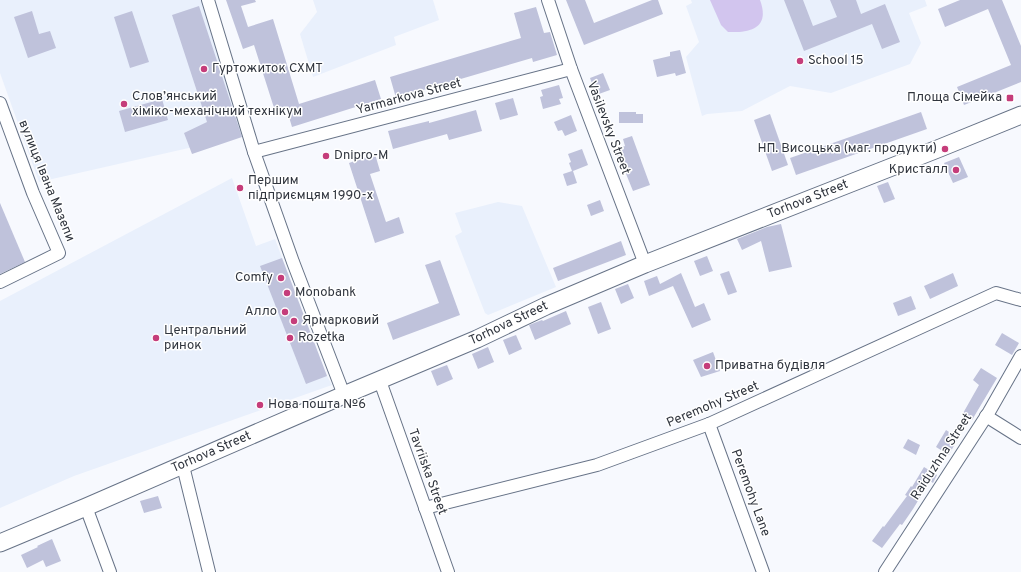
<svg xmlns="http://www.w3.org/2000/svg" width="1021" height="572" viewBox="0 0 1021 572" font-family="Overpass,sans-serif">
<style>
.built{fill:#e9f0fc}
.green{fill:#d2c5ee}
.building{fill:#bfc2db}
.lines{fill:none;stroke-linecap:round;stroke-linejoin:round}
.street-casing{stroke:#677387;stroke-width:14}
.secondary-casing{stroke:#677387;stroke-width:19}
.street{stroke:#fff;stroke-width:12}
.secondary{stroke:#fff;stroke-width:17}
.poi-dot{fill:#c53d7a;stroke:#fff;stroke-width:1.5}
.labels{text-anchor:middle;dominant-baseline:central;stroke-width:3;stroke-linejoin:round;paint-order:stroke}
.poi-label{font-size:13px;fill:#30353e;stroke:#fff;text-anchor:start}
.street-label{font-size:13px;fill:#30353e;stroke:#fff}
</style>
<rect width="100%" height="100%" fill="#f7f9fe"/>
<g class="built">
<polygon points="0,0 203,0 246,135 39,182 0,73"/>
<polygon points="313,0 433,0 439,20 394,37 396,45 313,77 300,34 317,12"/>
<polygon points="691,0 925,0 927,6 909,13 921,43 910,64 831,93 790,86 742,111 707,114 702,116 686,57 699,42 686,6 692,3"/>
<polygon points="232,178 256,246 275,239 327,376 332,385 74,476 0,508 0,301"/>
<polygon points="498,202 522,206 556,287 488,315 485,313 455,236 462,232 455,213"/>
</g>
<path class="green" d="M710 0H760C770 27 752 33 728 32L721 25Z"/>
<g class="building">
<polygon points="226,0 255,0 256,2 241,6 248,27 273,19 299,104 375,80 381,99 292,127 286,107 275,111 254,45 243,49"/>
<polygon points="566,0 585,0 594,23 652,0 658,0 663,14 584,45"/>
<polygon points="784,0 803,0 813,26 837,17 830,0 856,0 861,14 885,4 900,42 882,49 872,24 804,51"/>
<polygon points="960,0 1002,0 1021,46 1021,82 964,105 957,87 1011,65 988,9 945,27 938,9"/>
<polygon points="199,6 242,137 192,154 184,133 207,122 172,15"/>
<polygon points="536,7 544,33 550,32 557,55 533,62 532,58 396,98 390,77 521,38 514,13"/>
<polygon points="32,11 39,34 50,31 56,48 28,58 14,17"/>
<polygon points="132,11 149,62 130,68 114,17"/>
<polygon points="680,50 686,73 676,76 675,73 657,77 653,60 670,56 670,52"/>
<polygon points="603,73 610,90 596,95 590,78"/>
<polygon points="559,85 563,98 559,99 561,104 543,109 540,97 543,96 541,90"/>
<polygon points="513,98 518,115 500,120 495,103"/>
<polygon points="162,99 168,120 125,132 119,111"/>
<polygon points="476,110 482,131 449,140 447,134 393,149 388,131 429,121 429,123"/>
<polygon points="619,112 636,112 636,114 643,114 643,123 619,123"/>
<polygon points="921,112 927,129 796,175 790,158"/>
<polygon points="770,114 788,165 772,171 754,120"/>
<polygon points="571,115 577,131 565,136 562,130 558,131 554,122"/>
<polygon points="632,136 650,185 633,191 622,164 620,165 615,150 625,146 623,139"/>
<polygon points="582,149 588,165 573,171 577,183 567,186 563,174 572,171 569,163 571,162 568,154"/>
<polygon points="375,154 380,171 370,174 386,222 399,217 404,233 375,243 349,163"/>
<polygon points="959,157 968,177 953,183 944,163"/>
<polygon points="888,182 895,199 884,203 877,186"/>
<polygon points="600,200 604,211 591,216 587,205"/>
<polygon points="0,203 25,262 0,274"/>
<polygon points="781,224 792,267 769,272 761,241 742,250 737,239 767,227"/>
<polygon points="621,241 626,255 558,281 553,268"/>
<polygon points="707,256 713,271 700,276 694,261"/>
<polygon points="282,258 327,376 306,384 260,266"/>
<polygon points="440,260 460,315 393,340 387,323 439,303 425,265"/>
<polygon points="729,271 737,292 728,295 720,274"/>
<polygon points="681,273 695,307 704,303 711,320 692,328 673,286 649,296 644,281 657,276 660,284"/>
<polygon points="953,273 958,286 930,299 924,286"/>
<polygon points="628,284 634,298 621,304 615,289"/>
<polygon points="911,296 916,309 898,316 893,303"/>
<polygon points="601,302 611,329 598,334 588,307"/>
<polygon points="566,311 571,324 535,340 529,325 542,320 543,321"/>
<polygon points="1002,333 1019,343 1012,355 995,345"/>
<polygon points="516,335 522,349 509,355 503,340"/>
<polygon points="488,347 494,362 478,369 472,354"/>
<polygon points="713,352 720,371 701,377 693,360"/>
<polygon points="447,365 453,379 437,386 431,371"/>
<polygon points="981,368 997,378 972,420 962,415 979,385 973,380"/>
<polygon points="946,430 958,438 949,455 936,447"/>
<polygon points="908,439 920,445 916,455 903,448"/>
<polygon points="924,467 937,475 933,483 930,481 913,509 902,525 900,524 882,548 872,541 883,526 884,527 907,496 905,495 911,486 912,487"/>
<polygon points="158,496 162,508 144,513 140,501"/>
<polygon points="52,539 61,561 46,567 43,560 27,568 21,555 38,547 37,546"/>
</g>
<g class="lines">
<defs>
<g id="street">
<polyline points="208,0 254,152 293,262 344,395"/>
<polyline points="548,0 571,69 645,264"/>
<polyline points="0,103 33,193 59,253 0,282"/>
<polyline points="254,152 571,69"/>
<polyline points="380,381 448,572"/>
<polyline points="986,416 1021,438"/>
<polyline points="709,424 763,572"/>
<polyline points="183,466 209,572"/>
<polyline points="86,507 110,572"/>
<polyline points="425,508 597,465 709,424 996,293 1021,300"/>
<polyline points="885,572 989,412 1021,356"/>
</g>
<g id="secondary">
<path id="s1" d="M0 543 86 507 344 395 477 339 546 306 645 264 940 148 1021 115"/>
</g>
</defs>
<use href="#street" class="street-casing"/>
<use href="#secondary" class="secondary-casing"/>
<use href="#street" class="street"/>
<use href="#secondary" class="secondary"/>
</g>
<g class="poi-dot">
<circle cx="800" cy="61" r="4"/>
<circle cx="204" cy="69" r="4"/>
<rect x="1006" y="94" width="8" height="8" rx="2"/>
<circle cx="124" cy="104" r="4"/>
<circle cx="945" cy="149" r="4"/>
<circle cx="326" cy="156" r="4"/>
<circle cx="956" cy="170" r="4"/>
<circle cx="240" cy="188" r="4"/>
<circle cx="281" cy="278" r="4"/>
<circle cx="287" cy="293" r="4"/>
<circle cx="285" cy="312" r="4"/>
<circle cx="294" cy="321" r="4"/>
<circle cx="156" cy="338" r="4"/>
<circle cx="290" cy="338" r="4"/>
<circle cx="707" cy="366" r="4"/>
<circle cx="260" cy="405" r="4"/>
</g>
<g class="labels">
<g class="poi-label">
<text x="808" y="61">School 15</text>
<text x="212" y="69">Гуртожиток СХМТ</text>
<text x="132" y="97">Слов’янський<tspan x="132" dy="15">хіміко-механічний технікум</tspan></text>
<text x="1002" y="98" text-anchor="end">Площа Сімейка</text>
<text x="937" y="149" text-anchor="end">НП. Висоцька (маг. продукти)</text>
<text x="334" y="156">Dnipro-M</text>
<text x="948" y="170" text-anchor="end">Кристалл</text>
<text x="248" y="181">Першим<tspan x="248" dy="15">підприємцям 1990-х</tspan></text>
<text x="273" y="278" text-anchor="end">Comfy</text>
<text x="295" y="293">Monobank</text>
<text x="277" y="312" text-anchor="end">Алло</text>
<text x="302" y="321">Ярмарковий</text>
<text x="164" y="331">Центральний<tspan x="164" dy="15">ринок</tspan></text>
<text x="298" y="338">Rozetka</text>
<text x="715" y="366">Приватна будівля</text>
<text x="268" y="405">Нова пошта №6</text>
</g>
<g class="street-label">
<text transform="translate(409 97) rotate(-15)">Yarmarkova Street</text>
<text transform="translate(608 128) rotate(69)">Vasilevsky Street</text>
<text transform="translate(46 181) rotate(68)">вулиця Івана Мазепи</text>
<text stroke="none"><textPath href="#s1" startOffset="878">Torhova Street</textPath></text>
<text stroke="none"><textPath href="#s1" startOffset="554">Torhova Street</textPath></text>
<text transform="translate(713 405) rotate(-23)">Peremohy Street</text>
<text stroke="none"><textPath href="#s1" startOffset="230">Torhova Street</textPath></text>
<text transform="translate(942 457) rotate(-57)">Raiduzhna Street</text>
<text transform="translate(427 472) rotate(70)">Tavriiska Street</text>
<text transform="translate(750 493) rotate(70)">Peremohy Lane</text>
</g>
</g>
</svg>
